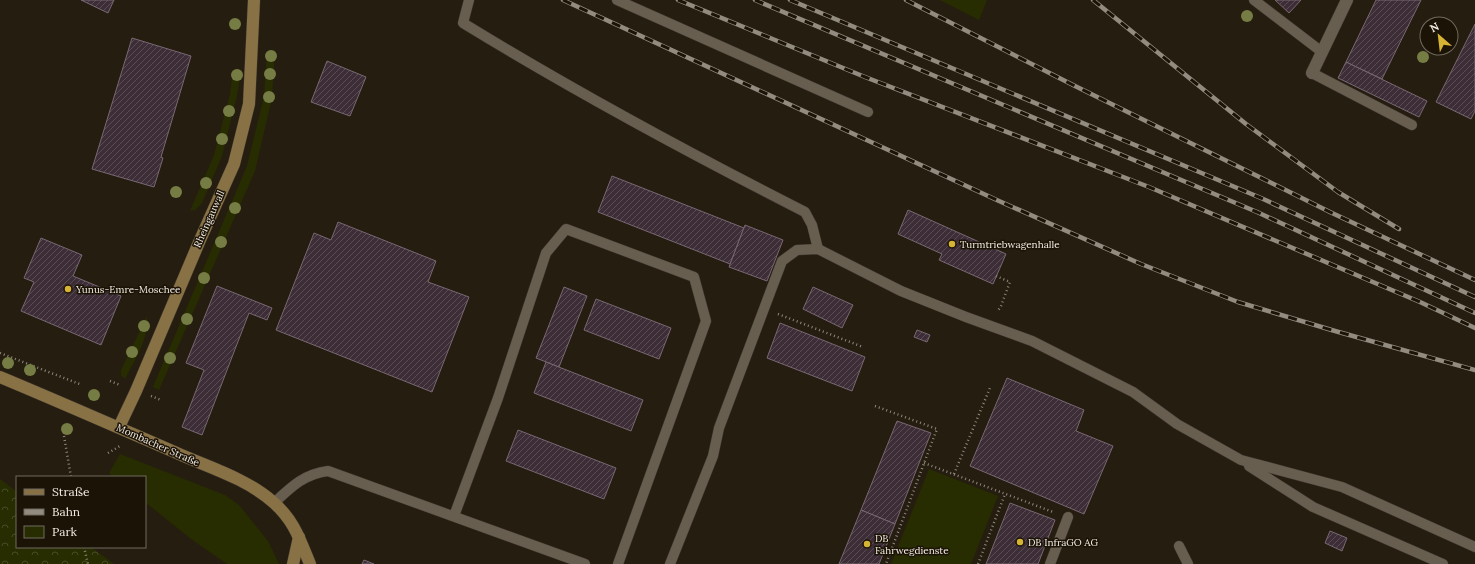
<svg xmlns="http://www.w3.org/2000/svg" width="1475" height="564" viewBox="0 0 1475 564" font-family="Lora,serif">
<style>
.green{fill:#272d01}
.forest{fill:url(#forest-crowns)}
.building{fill:url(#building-hatch);stroke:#796873}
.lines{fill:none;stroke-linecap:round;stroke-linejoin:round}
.lane-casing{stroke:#3c352d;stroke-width:11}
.street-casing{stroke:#3c352d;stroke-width:13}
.secondary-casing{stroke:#3c352d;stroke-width:13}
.path{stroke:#8f887d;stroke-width:2.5;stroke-dasharray:1 3;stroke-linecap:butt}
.lane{stroke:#685e4f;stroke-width:10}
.street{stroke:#685e4f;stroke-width:12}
.secondary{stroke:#887144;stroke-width:12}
.rail-casing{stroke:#928b7f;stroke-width:4.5}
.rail{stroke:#1b1306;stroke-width:3;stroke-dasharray:9;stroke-linecap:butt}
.tree{fill:#767d44}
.poi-dot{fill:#d7b534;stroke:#1b1306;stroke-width:1.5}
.labels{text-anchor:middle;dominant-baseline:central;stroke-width:3;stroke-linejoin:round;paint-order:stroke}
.street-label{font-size:10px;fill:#f2ece3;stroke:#1b1306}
.poi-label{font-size:10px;fill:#f2ece3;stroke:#1b1306;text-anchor:start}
</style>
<defs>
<pattern id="forest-crowns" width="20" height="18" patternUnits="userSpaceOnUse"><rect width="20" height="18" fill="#272d01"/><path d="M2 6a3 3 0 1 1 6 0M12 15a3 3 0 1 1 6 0" fill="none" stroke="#474c26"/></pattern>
<pattern id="building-hatch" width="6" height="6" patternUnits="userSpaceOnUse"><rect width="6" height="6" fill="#3c2d37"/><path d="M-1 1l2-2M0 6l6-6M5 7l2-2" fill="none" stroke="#594c54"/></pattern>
</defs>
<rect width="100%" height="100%" fill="#251d0f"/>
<g class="green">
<polygon points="940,0 987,0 979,20"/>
<polygon points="275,50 272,98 255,171 159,390 153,387 155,382 247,166 264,96 267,51"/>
<polygon points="233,70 241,71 237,96 222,156 202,203 195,210 190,211 214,155 230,94"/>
<path d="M147 316C149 339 135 359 125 379L121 375V370Z"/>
<polygon points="120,454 225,495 239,505 268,541 279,564 227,564 191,539 145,502 145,477 113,477 109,473"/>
<polygon points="929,469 998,496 971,564 891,564"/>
</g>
<polygon class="forest" points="0,479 17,492 17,547 91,547 114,564 0,564"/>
<g class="building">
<polygon points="81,0 114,0 108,13"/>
<polygon points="1275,0 1301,0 1289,13"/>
<polygon points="1376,0 1421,0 1382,79 1346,62"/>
<polygon points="1475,24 1475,111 1471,119 1436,102"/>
<polygon points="132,38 191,56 161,157 163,158 154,187 92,169"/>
<polygon points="327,61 366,77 350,116 311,102"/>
<polygon points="1346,62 1427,101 1419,117 1338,78"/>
<polygon points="612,176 744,228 730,264 598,212"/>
<polygon points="908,210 1006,254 993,284 939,260 942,254 898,234"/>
<polygon points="338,222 436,261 428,282 469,297 432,392 276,330 314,233 331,240"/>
<polygon points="745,225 783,240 767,281 729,267"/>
<polygon points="41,238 82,255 73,276 121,296 101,345 21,311 34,282 24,278"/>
<polygon points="217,286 272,308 267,320 249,313 202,435 182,427 204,370 186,363"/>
<polygon points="564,287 587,296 559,367 536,358"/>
<polygon points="813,287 853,305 842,328 803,309"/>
<polygon points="596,299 671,328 659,359 584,330"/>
<polygon points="780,323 865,357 852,391 767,358"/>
<polygon points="917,330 930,335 927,342 914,337"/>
<polygon points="546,362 643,400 631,431 534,393"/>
<polygon points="1007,378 1084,410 1076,431 1113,446 1084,514 970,466"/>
<polygon points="897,421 931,433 895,524 861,510"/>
<polygon points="518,430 616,468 604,499 506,461"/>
<polygon points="1010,503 1055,520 1038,564 986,564"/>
<polygon points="861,510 895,524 879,564 839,564"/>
<polygon points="1330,531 1347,538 1342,551 1325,543"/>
<polygon points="364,560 374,564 362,564"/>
</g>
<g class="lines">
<defs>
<g id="lane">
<path d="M469 0 463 23C574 91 689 153 805 212L812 225 818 249"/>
<polyline points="617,0 868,112"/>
<polyline points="1254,0 1322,52"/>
<polyline points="1312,73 1412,125"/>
<polyline points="1249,466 1313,507 1443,564"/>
<path d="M274 503C291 487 304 474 328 471L585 564"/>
<polyline points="454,516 498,398 546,253 566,229 694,277 706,321 618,564"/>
<polyline points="1179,546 1188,564"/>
<polyline points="670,564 713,456 719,428 782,261 797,250 818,249 901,291 966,317 1032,341 1133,392 1177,424 1241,460 1342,487 1475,547"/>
<polyline points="1050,564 1068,517"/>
</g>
<polyline id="street" points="1312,73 1347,0"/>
<g id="secondary">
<path d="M0 377C60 402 119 428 179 454 211 468 247 479 273 502 294 520 300 540 310 564"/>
<polyline points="119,427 136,391 200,240 234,164 249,104 254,0"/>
<polyline points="293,564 299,537"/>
</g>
</defs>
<use href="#lane" class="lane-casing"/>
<use href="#street" class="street-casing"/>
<use href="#secondary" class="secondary-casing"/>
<g class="path">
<polyline points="996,276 1010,282 1001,306 997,312"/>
<polyline points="778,314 863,347"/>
<polyline points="0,353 82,385"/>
<polyline points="110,381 120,385"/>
<polyline points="151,396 161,400"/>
<polyline points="875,406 937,429 886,564"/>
<polyline points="64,436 71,477"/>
<polyline points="108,453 120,446"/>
<polyline points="924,463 1053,512"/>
<polyline points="954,474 990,388"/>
<polyline points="84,547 88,564"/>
<polyline points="978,564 1005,494"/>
</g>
<use href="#lane" class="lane"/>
<use href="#street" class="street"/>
<use href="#secondary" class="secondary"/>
<defs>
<g id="rail">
<polyline points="563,0 999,201 1141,264 1238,302 1335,331 1475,370"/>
<polyline points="678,0 865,77 1149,187 1420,302 1475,328"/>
<polyline points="755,0 1257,212 1475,313"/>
<polyline points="790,0 1261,198 1475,297"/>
<polyline points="906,0 1075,86 1332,213 1475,280"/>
<polyline points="1093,0 1246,124 1338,192 1399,229"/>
</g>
</defs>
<use href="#rail" class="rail-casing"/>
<use href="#rail" class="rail"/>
</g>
<g class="tree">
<circle cx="1247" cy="16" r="6"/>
<circle cx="235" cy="24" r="6"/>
<circle cx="271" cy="56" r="6"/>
<circle cx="1423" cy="57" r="6"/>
<circle cx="270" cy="74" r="6"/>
<circle cx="237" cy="75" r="6"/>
<circle cx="269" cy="97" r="6"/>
<circle cx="229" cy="111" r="6"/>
<circle cx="222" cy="139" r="6"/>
<circle cx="206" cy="183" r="6"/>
<circle cx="176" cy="192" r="6"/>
<circle cx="235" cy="208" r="6"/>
<circle cx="221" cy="242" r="6"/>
<circle cx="204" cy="278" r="6"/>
<circle cx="187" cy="319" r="6"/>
<circle cx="144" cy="326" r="6"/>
<circle cx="132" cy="352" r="6"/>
<circle cx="170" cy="358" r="6"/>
<circle cx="8" cy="363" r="6"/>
<circle cx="30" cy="370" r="6"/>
<circle cx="94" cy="395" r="6"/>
<circle cx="67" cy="429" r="6"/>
</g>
<g class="poi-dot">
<circle cx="952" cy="244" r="4"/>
<circle cx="68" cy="289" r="4"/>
<circle cx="1020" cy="542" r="4"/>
<circle cx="867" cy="544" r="4"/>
</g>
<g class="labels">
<g class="street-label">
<text transform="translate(209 219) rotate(-66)">Rheingauwall</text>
<text transform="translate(158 445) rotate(24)">Mombacher Straße</text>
</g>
<g class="poi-label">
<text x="960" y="244">Turmtriebwagenhalle</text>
<text x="76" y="289">Yunus-Emre-Moschee</text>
<text x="875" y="538">DB<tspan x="875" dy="12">Fahrwegdienste</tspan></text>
<text x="1028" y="542">DB InfraGO AG</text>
</g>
</g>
<rect x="16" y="476" width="130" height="72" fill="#1b1306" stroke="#716a5e"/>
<rect x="24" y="489" width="20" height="6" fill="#887144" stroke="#716a5e"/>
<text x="52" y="496" font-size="12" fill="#f2ece3">Straße</text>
<rect x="24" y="509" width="20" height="6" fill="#928b7f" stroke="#716a5e"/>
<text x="52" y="516" font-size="12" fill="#f2ece3">Bahn</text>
<rect x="24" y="526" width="20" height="12" fill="#272d01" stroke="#716a5e"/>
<text x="52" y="536" font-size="12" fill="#f2ece3">Park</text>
<g transform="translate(1439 36) rotate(332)"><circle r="19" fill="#1b1306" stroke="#716a5e"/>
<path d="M0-3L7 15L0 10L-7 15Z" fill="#d7b534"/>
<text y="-6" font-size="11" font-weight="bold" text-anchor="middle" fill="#f2ece3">N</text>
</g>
</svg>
